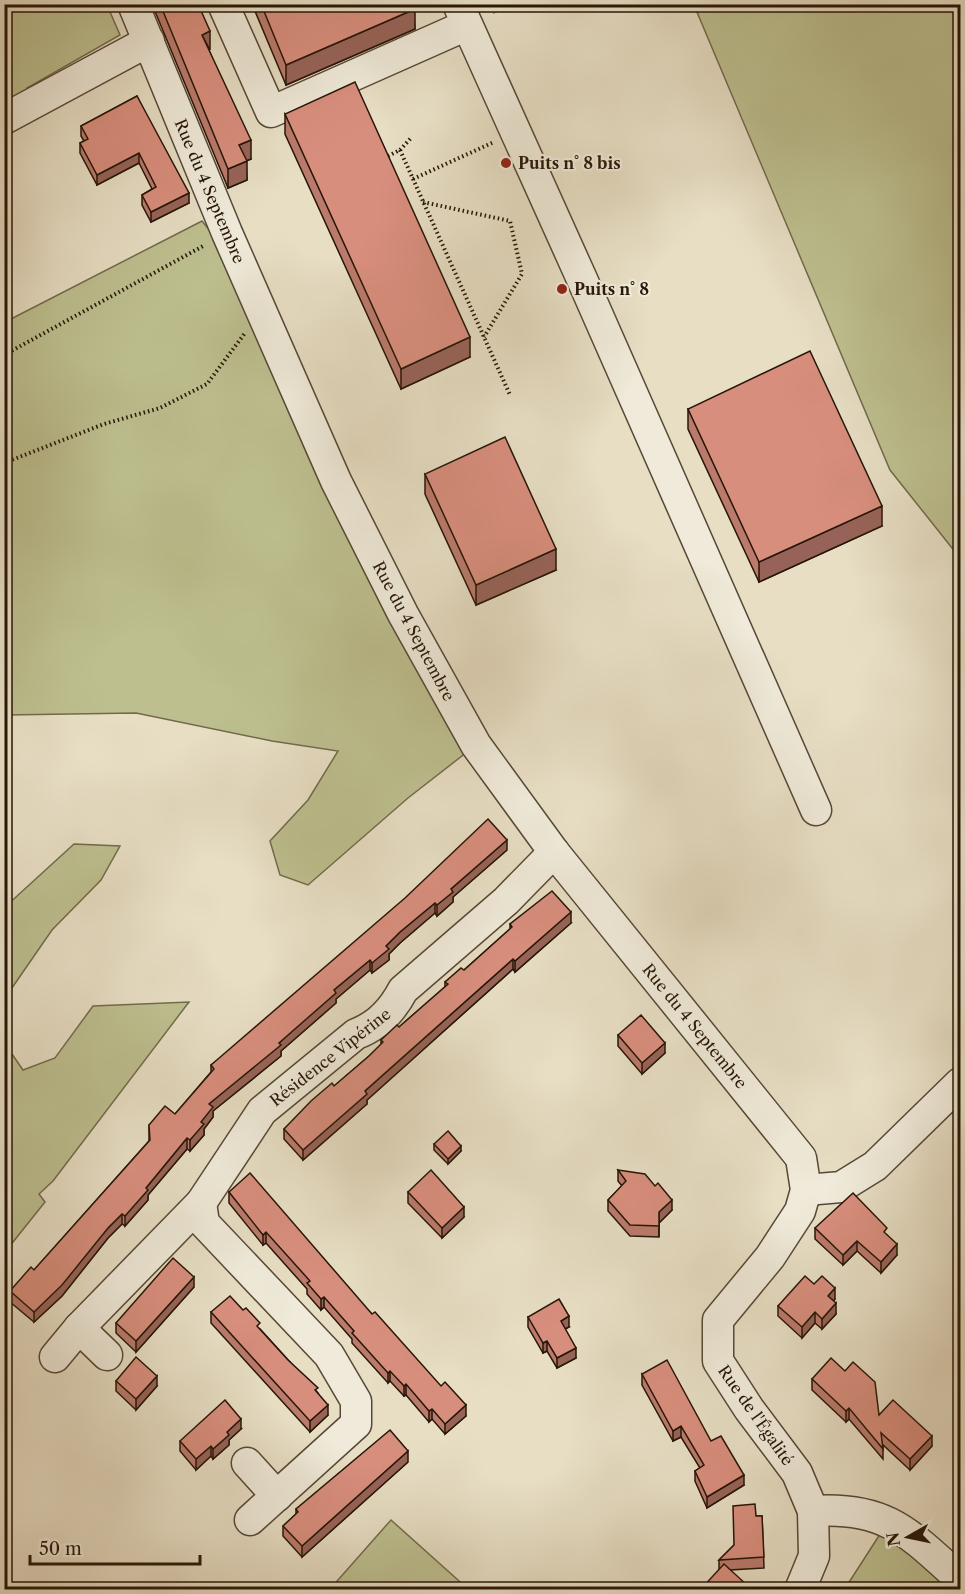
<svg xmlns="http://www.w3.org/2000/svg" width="965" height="1594" viewBox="0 0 965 1594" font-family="'Libre Caslon Text',serif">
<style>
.green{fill:#bdbf8f;stroke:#726a4b;stroke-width:1.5}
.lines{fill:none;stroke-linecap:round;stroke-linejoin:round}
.minor-casing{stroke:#574836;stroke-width:33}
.path{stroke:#271607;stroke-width:4;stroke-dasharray:1.5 3;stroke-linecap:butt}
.minor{stroke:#efead9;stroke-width:30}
.wall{fill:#ba7a6c;stroke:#271607;stroke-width:1.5}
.shaded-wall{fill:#976358;stroke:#271607;stroke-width:1.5}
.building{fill:#d88e7d;stroke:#271607;stroke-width:1.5}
.poi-dot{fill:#8f2418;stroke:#efead9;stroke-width:2}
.labels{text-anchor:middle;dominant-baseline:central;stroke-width:4.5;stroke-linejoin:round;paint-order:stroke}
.poi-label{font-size:16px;font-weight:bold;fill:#271607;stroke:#efead9;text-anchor:start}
.street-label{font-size:16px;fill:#271607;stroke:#efead9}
</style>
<rect width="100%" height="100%" fill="#e7dec4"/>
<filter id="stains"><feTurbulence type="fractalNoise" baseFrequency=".00333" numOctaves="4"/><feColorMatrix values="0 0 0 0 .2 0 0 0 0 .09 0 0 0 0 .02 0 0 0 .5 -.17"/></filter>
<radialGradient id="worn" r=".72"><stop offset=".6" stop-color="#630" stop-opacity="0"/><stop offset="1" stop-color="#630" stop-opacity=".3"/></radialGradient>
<g class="green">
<polygon points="5,5 107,5 120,35 27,88 30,95 5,108"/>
<polygon points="694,5 960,5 960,558 890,470"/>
<polygon points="202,221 232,258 476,745 408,798 308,885 280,875 270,841 308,800 338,751 272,741 136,713 5,715 5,322"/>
<polygon points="74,844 120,846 101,880 52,930 5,998 5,907"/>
<polygon points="189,1002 53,1181 39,1194 45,1202 5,1252 5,1044 23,1070 55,1058 93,1006"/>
<polygon points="391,1520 468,1589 330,1589"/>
<polygon points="884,1528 954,1590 844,1590"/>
</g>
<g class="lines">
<defs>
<g id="minor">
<polyline points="133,4 227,233 336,481 403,614 476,745 554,852 801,1158 806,1190 800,1211 770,1257 718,1320 718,1361 749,1409 797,1473 813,1511 814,1556 800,1590"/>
<polyline points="223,4 271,112 467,25"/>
<polyline points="458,4 581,277 816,810"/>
<polyline points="4,119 149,41"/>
<polyline points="806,1190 841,1187 875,1166 960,1083"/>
<polyline points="201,1203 204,1223 329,1355 356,1401 356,1424 250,1520"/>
<polyline points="79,1328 107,1355"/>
<path d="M55 1357 79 1328 201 1203 262 1111 356 1034C378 1026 392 1011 403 990L506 901 554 852"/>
<polyline points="247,1463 277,1496"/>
<path d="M813 1511C886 1506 909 1533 960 1579"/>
</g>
</defs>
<use href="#minor" class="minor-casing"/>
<g class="path">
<polyline points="492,4 495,13"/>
<polyline points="400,150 510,395"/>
<polyline points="388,156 400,150 411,138"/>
<polyline points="413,179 494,142"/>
<polyline points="423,202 510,221 522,274 484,337"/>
<polyline points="4,355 205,245"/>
<polyline points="4,463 104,424 160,408 207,384 245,333"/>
</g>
<use href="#minor" class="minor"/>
</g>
<g class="wall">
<polygon points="152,4 198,4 209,50 251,159 246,161 247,180 228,188"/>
<polygon points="252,4 413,4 415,29 286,85"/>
<polygon points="137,96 189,203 151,222 142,205 142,195 152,189 139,163 97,185 80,153 80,143 84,141 81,136 81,126"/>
<polygon points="285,114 470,357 401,389 285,134"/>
<polygon points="688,409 882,526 759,582 688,429"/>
<polygon points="425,474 556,570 476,605 425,494"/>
<polygon points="507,850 453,897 453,902 437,916 435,913 400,943 389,954 389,960 372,973 370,970 336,999 336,1003 281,1051 281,1056 213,1111 213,1117 204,1129 204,1135 190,1151 187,1149 148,1195 148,1200 125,1226 122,1224 108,1238 62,1296 34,1322 10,1302 10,1291 34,1270 149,1141 149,1125 175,1114 211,1072 211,1065"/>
<polygon points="571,923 515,972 513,969 367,1100 367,1104 303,1160 284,1139 284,1129 369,1056 381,1045 381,1040 399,1027 445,987 445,982 464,970 510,929 510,924"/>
<polygon points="618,1035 665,1053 642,1074 618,1046"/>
<polygon points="434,1144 461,1151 448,1164 434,1150"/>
<polygon points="618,1170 672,1210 659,1223 659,1237 630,1236 608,1211 608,1200 622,1186 618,1181"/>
<polygon points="229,1192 372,1314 466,1416 445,1434 432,1419 429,1422 406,1395 404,1396 390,1381 388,1383 352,1343 352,1339 324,1307 321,1310 307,1294 307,1289 266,1243 263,1245 229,1203"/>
<polygon points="408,1192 464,1217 442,1238 408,1203"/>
<polygon points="815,1228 887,1235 897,1255 881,1273 857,1251 843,1265 815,1239"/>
<polygon points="814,1284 835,1299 833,1301 836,1314 822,1329 815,1323 802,1338 778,1316 778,1306"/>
<polygon points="194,1287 136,1352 116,1333 116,1323"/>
<polygon points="211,1312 260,1329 318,1393 328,1415 310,1432 211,1323"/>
<polygon points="528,1317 569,1327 565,1329 576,1358 557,1368 547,1351 543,1353 528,1327"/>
<polygon points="642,1374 711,1441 744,1485 707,1508 695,1481 695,1471 700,1468 681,1437 673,1441 642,1385"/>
<polygon points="812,1379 879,1415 932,1446 910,1470 883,1445 883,1459 849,1419 846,1422 812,1390"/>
<polygon points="116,1381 157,1386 136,1410 116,1391"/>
<polygon points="241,1429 229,1440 229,1445 213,1459 211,1456 196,1470 180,1451 180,1441"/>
<polygon points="408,1462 302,1557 283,1536 283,1526 296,1514 296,1509"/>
<polygon points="756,1516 762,1516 764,1568 730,1570 748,1590 719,1569 719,1560 734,1545"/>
</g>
<g class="shaded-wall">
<polygon points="415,9 415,29 286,85 286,65"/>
<polygon points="210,31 210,50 202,35"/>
<polygon points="251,140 251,159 239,164 239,145"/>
<polygon points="139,153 139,163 97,185 97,175"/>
<polygon points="247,161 247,180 228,188 228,169"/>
<polygon points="189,193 189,203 151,222 151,212"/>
<polygon points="470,337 470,357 401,389 401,369"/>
<polygon points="882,506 882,526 759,582 759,562"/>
<polygon points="556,549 556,570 476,605 476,585"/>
<polygon points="507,840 507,850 453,897 453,902 437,916 437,905 451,889"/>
<polygon points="435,903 435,913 400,943 389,954 389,960 372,973 372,963 386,946 400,932"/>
<polygon points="571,912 571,923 515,972 515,961"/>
<polygon points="513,959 513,969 367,1100 367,1104 303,1160 303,1150 365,1091"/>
<polygon points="370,960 370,970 336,999 336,1003 281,1051 281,1056 213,1111 213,1117 204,1129 204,1135 190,1151 190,1140 201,1122 209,1104 279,1043 334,990"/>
<polygon points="665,1043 665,1053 642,1074 642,1063"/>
<polygon points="187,1138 187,1149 148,1195 148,1200 125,1226 125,1216 146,1188"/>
<polygon points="461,1146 461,1151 448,1164 448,1159"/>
<polygon points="672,1200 672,1210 659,1223 659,1237 659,1212"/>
<polygon points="464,1207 464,1217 442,1238 442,1228"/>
<polygon points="122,1214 122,1224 108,1238 62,1296 34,1322 34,1312 108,1228"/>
<polygon points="266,1232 266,1243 263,1245 263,1235"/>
<polygon points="857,1241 857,1251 843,1265 843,1255"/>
<polygon points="897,1244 897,1255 881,1273 881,1262"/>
<polygon points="194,1277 194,1287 136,1352 136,1341"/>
<polygon points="835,1288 835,1299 828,1307 828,1296"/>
<polygon points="324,1297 324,1307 321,1310 321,1299"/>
<polygon points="836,1303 836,1314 822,1329 822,1319"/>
<polygon points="815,1312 815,1323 802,1338 802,1327"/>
<polygon points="569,1316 569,1327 561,1331 561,1321"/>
<polygon points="547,1341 547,1351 543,1353 543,1343"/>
<polygon points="576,1348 576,1358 557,1368 557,1358"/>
<polygon points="390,1371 390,1381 388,1383 388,1373"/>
<polygon points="157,1376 157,1386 136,1410 136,1399"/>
<polygon points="406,1384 406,1395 404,1396 404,1386"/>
<polygon points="328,1405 328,1415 310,1432 310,1421"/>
<polygon points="466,1405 466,1416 445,1434 445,1424"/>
<polygon points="849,1408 849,1419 846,1422 846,1411"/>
<polygon points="432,1409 432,1419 429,1422 429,1411"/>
<polygon points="241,1419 241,1429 229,1440 229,1445 213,1459 213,1449 227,1432"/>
<polygon points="681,1426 681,1437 673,1441 673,1431"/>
<polygon points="932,1436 932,1446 910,1470 910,1459"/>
<polygon points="211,1446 211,1456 196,1470 196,1459"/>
<polygon points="408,1451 408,1462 302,1557 302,1546"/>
<polygon points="744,1475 744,1485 707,1508 707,1497"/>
</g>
<g class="building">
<polygon points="160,4 198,4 210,31 202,35 251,140 239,145 247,161 228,169"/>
<polygon points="261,4 413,4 415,9 286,65"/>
<polygon points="355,82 470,337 401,369 285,114"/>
<polygon points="137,96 189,193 151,212 142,195 156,187 139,153 97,175 80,143 88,139 81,126"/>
<polygon points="810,351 882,506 759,562 688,409"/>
<polygon points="505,437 556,549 476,585 425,474"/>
<polygon points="488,819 507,840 451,889 453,892 437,905 435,903 400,932 386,946 389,949 372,963 370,960 334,990 336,993 279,1043 281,1045 209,1104 213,1107 201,1122 204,1124 190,1140 187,1138 146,1188 148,1190 125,1216 122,1214 108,1228 62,1285 34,1312 10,1291 31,1267 34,1270 150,1140 149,1125 165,1106 175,1114 214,1069 211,1065 405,898"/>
<polygon points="552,891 571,912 515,961 513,959 365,1091 367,1094 303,1150 284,1129 311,1101 332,1083 334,1086 369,1056 383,1042 381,1040 397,1025 399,1027 448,984 445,982 461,968 464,970 512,927 510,924"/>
<polygon points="641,1015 665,1043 642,1063 618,1035"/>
<polygon points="448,1131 461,1146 448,1159 434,1144"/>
<polygon points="431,1170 464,1207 442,1228 408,1192"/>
<polygon points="618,1170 645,1174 655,1186 658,1183 672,1200 659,1212 659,1226 630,1225 608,1200 626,1181"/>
<polygon points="250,1173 372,1314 375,1312 441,1386 445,1382 466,1405 445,1424 432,1409 429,1411 406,1384 404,1386 390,1371 388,1373 352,1333 354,1331 324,1297 321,1299 307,1283 310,1281 266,1232 263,1235 229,1192"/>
<polygon points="853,1193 887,1228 884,1232 897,1244 881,1262 857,1241 843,1255 815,1228"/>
<polygon points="173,1258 194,1277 136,1341 116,1323"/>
<polygon points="805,1276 814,1284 822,1276 835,1288 828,1296 836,1303 822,1319 815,1312 802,1327 778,1306"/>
<polygon points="230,1296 243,1310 246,1308 260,1323 257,1326 288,1360 318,1388 315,1390 328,1405 310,1421 211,1312"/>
<polygon points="559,1299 569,1316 561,1321 576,1348 557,1358 547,1341 543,1343 528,1317"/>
<polygon points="136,1357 157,1376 136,1399 116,1381"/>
<polygon points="831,1358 845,1371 853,1362 875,1382 879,1415 893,1400 932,1436 910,1459 881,1433 883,1449 849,1408 846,1411 812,1379"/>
<polygon points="667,1360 711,1441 721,1436 744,1475 707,1497 695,1471 704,1465 681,1426 673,1431 642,1374"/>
<polygon points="225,1400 241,1419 227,1432 229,1435 213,1449 211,1446 196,1459 180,1441"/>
<polygon points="390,1430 408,1451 302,1546 283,1526 298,1512 296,1509"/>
<polygon points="755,1504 756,1516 762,1516 764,1557 719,1560 734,1545 733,1506"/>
<polygon points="724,1564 748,1586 745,1590 700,1590"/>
</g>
<g class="poi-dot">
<circle cx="506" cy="163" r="6"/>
<circle cx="562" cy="289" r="6"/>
</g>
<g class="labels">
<g class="poi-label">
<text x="518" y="163">Puits n° 8 bis</text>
<text x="574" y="289">Puits n° 8</text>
</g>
<g class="street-label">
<text transform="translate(210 191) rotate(67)">Rue du 4 Septembre</text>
<text transform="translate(414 631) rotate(62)">Rue du 4 Septembre</text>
<text transform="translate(695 1026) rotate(51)">Rue du 4 Septembre</text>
<text transform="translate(330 1057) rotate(-38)">Résidence Vipérine</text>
<text transform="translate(756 1415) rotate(55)">Rue de l'Égalité</text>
</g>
</g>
<rect width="965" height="1594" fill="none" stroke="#e7dec4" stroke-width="24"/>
<rect x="6" y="6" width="953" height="1582" fill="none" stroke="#271607" stroke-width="3"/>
<rect x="12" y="12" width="941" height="1570" fill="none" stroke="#271607" stroke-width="1.5"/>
<g transform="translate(908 1537) rotate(261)" stroke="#efead9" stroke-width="4.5" paint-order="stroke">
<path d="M0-4.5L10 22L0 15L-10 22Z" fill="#271607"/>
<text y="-9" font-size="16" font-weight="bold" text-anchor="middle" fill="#271607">N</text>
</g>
<path d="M30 1555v9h170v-9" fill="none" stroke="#271607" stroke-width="3"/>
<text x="39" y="1555" font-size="18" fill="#271607" stroke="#efead9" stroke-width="4.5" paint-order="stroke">50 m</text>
<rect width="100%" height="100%" filter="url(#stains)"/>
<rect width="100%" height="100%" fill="url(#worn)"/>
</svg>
